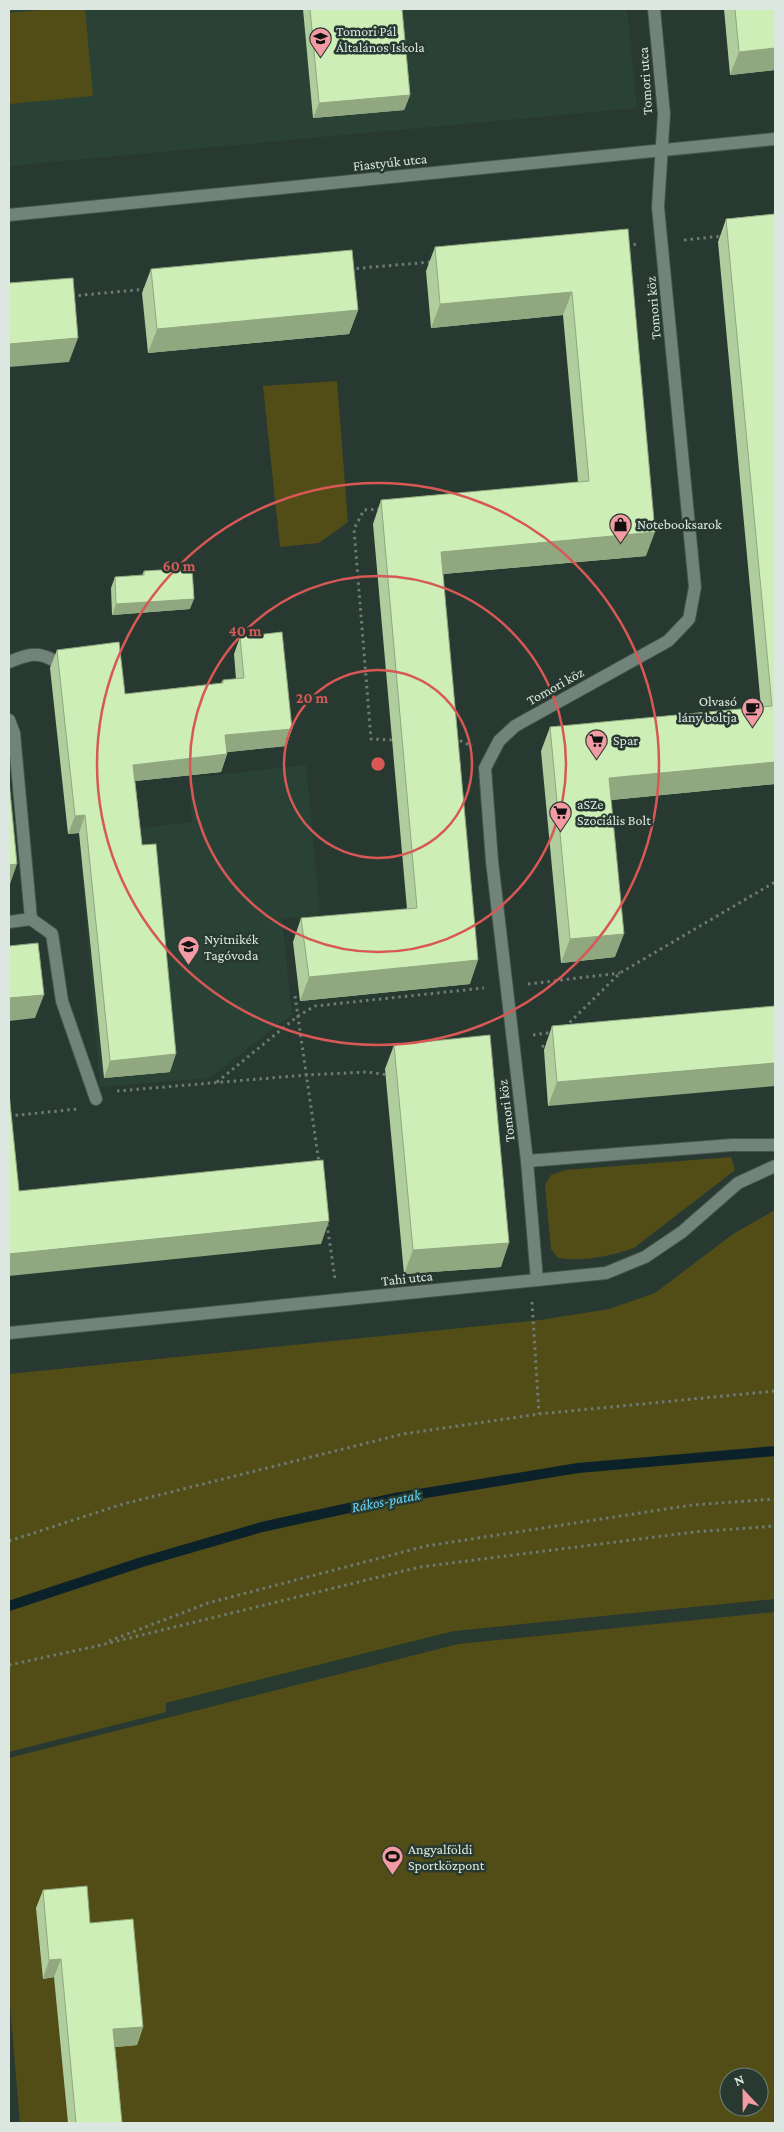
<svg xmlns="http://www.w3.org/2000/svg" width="784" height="2132" viewBox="0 0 784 2132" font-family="'Crimson Pro',serif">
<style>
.built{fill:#2a4236}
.green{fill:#524c17;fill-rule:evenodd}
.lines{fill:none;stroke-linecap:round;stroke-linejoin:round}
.stream{stroke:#0b222a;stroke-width:10}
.service-casing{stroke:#45544d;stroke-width:14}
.minor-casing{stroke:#45544d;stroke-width:14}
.path{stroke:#6c7b74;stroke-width:3;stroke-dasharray:2.5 4;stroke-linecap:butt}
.service{stroke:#71847a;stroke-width:12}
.minor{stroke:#71847a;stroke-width:12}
.wall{fill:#b0cd9d}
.shaded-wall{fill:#90a77f}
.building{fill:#cdeeb6;stroke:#90a77f}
.ring{fill:none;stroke:#d85856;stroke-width:2.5}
.labels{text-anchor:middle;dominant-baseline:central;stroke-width:5;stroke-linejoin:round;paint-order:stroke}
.poi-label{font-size:14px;fill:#dde7e2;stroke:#283931;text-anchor:start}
.street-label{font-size:14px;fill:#dde7e2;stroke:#283931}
.water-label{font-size:15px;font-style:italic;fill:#69d6f8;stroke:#283931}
.centre{fill:#d85856;stroke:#283931;stroke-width:2.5}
.ring-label{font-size:15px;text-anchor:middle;font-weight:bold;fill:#d85856;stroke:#283931;stroke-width:5;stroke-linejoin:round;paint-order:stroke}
</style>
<rect width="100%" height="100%" fill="#283931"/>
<g class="built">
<polygon points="9,9 627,9 637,108 9,166"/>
<polygon points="306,765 320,915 282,919 292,1014 209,1078 100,1087 81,862 119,858 117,831 192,822 189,778"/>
</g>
<g class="green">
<polygon points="52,9 85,9 93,96 9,104 9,13"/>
<polygon points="337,381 348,522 319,543 280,547 263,386"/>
<path d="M731 1157 735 1170 634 1248C611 1256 583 1262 558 1258L551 1249 545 1185 551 1175 565 1170Z"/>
<polygon points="775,1210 775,1599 454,1631 166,1703 166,1712 9,1752 9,1374 540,1320 609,1309 655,1293 733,1234"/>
<path d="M775 1612V2123H20L9 1994V1758L458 1644ZM729 2077H759V2107H729Z"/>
</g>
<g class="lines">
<polyline class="stream" points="9,1606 142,1562 262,1527 395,1498 578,1468 775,1451"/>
<defs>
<g id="service">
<path d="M9 662C26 655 36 651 53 660"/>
<polyline points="9,720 14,733 31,919 9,922"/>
<polyline points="31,919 52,934 62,1001 96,1099"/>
</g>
<g id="minor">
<polyline points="9,215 775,139"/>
<polyline points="527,1161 732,1145 775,1145"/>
<polyline points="537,1280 527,1161 492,861 485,768 499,741 515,726 668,641 689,619 695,587 658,207 664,114 654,9"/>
<polyline points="9,1333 606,1273 645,1257 682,1232 738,1183 775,1166"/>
</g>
</defs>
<use href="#service" class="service-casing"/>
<use href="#minor" class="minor-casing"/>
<g class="path">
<polyline points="684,240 723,236"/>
<polyline points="627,245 640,244"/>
<polyline points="350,269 431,262"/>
<polyline points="72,296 147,289"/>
<polyline points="380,509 364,510 354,529 371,739 392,740"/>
<polyline points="454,738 472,746"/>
<polyline points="528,984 620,973"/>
<polyline points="295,996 319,1163"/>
<polyline points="565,1027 620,973 775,882"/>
<polyline points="533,1035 554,1032"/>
<polyline points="542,1047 549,1041"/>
<polyline points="217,1082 298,1016 315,1006 484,988"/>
<polyline points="117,1091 306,1075 367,1072 389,1075"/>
<polyline points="9,1116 78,1109"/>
<polyline points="327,1224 335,1279"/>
<polyline points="532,1302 539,1414"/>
<polyline points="9,1541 123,1504 403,1434 539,1414 775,1391"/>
<polyline points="109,1641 208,1603 426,1546 692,1505 775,1499"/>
<polyline points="9,1665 97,1646 420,1567 694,1532 775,1526"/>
</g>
<use href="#service" class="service"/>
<use href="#minor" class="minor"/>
</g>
<g class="wall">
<polygon points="303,9 402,9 410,95 404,110 313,118"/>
<polygon points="724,9 775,9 775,70 730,75"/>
<polygon points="775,214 775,784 611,800 615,957 561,963 541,751 550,727 761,707 718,242 726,219"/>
<polygon points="628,229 646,556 443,574 470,984 300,1001 293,942 301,918 407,909 373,524 381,500 578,482 563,315 431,328 426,271 435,247"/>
<polygon points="151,269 358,310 349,334 148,353 142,293"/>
<polygon points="144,571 190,609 112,615 111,588 115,577 142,575"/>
<polygon points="240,637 292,729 286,746 227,752 227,754 221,772 135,781 142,845 170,1072 104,1078 79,833 68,834 50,668 57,650 125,694 221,683 223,680 236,679 234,654"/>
<polygon points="775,1006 548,1106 544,1050 552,1026"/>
<polygon points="394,1045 501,1267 404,1274 385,1069"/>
<polygon points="43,1890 90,1923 143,2027 137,2045 115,2047 122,2123 68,2123 54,1977 43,1979 36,1908"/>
</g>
<g class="shaded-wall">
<polygon points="775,48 775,70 730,75 739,52"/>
<polygon points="410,95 404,110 313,118 319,103"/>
<polygon points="572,292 563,315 431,328 440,304"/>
<polygon points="358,310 349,334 148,353 157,329"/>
<polygon points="78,338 69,362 9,367 9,344"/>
<polygon points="655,532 646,556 432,575 441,552"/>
<polygon points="194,599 190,609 112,615 116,604"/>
<polygon points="292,729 286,746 219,753 225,735"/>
<polygon points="227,754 221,772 126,782 133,765"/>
<polygon points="775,762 775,784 601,801 609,778"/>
<polygon points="85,815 79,833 68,834 75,816"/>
<polygon points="17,864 9,887 9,865"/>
<polygon points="624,934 615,957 561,963 570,939"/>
<polygon points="478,960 470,984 300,1001 309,977"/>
<polygon points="44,995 35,1018 9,1021 9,998"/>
<polygon points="176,1054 170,1072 104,1078 110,1061"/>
<polygon points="775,1063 775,1086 548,1106 557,1082"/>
<polygon points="329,1221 321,1244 9,1276 9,1254"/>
<polygon points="509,1243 501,1267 404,1274 413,1250"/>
<polygon points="61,1959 54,1977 43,1979 49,1960"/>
<polygon points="143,2027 137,2045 106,2048 113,2029"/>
</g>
<g class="building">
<polygon points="310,9 402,9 410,95 319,103"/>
<polygon points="735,9 775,9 775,48 739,52"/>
<polygon points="775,214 775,762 609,778 624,934 570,939 550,727 772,706 726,219"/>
<polygon points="628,229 655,532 441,552 478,960 309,977 301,918 417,908 381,500 589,481 572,292 440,304 435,247"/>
<polygon points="352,250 358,310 157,329 151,269"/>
<polygon points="73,278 78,338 9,344 9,283"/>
<polygon points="192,568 194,599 116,604 115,577 144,575 144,571"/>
<polygon points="282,632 292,729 225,735 227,754 133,765 142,845 156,844 176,1054 110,1061 85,815 75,816 57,650 119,642 125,694 223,683 223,680 244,678 240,637"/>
<polygon points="9,781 17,864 9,865"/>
<polygon points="38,943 44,995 9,998 9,946"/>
<polygon points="775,1006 775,1063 557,1082 552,1026"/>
<polygon points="490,1035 509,1243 413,1250 394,1045"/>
<polygon points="9,1093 19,1191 323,1160 329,1221 9,1254"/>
<polygon points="87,1886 90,1923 133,1919 143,2027 113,2029 122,2123 76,2123 61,1959 49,1960 43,1890"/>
</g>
<g class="ring">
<circle cx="378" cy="764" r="94"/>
<circle cx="378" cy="764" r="188"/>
<circle cx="378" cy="764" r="281"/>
</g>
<defs>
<symbol id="school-pin" viewBox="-11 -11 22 30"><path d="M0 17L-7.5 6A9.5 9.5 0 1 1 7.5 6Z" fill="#f49aa2" stroke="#283931"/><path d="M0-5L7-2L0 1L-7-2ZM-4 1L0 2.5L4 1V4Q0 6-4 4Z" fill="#111"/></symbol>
<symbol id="shop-pin" viewBox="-11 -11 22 30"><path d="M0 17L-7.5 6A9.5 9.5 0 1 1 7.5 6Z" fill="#f49aa2" stroke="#283931"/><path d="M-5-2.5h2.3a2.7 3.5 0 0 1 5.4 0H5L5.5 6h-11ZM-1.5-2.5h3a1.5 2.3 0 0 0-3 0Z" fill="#111"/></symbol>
<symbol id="cafe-pin" viewBox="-11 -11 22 30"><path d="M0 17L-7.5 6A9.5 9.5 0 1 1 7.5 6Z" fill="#f49aa2" stroke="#283931"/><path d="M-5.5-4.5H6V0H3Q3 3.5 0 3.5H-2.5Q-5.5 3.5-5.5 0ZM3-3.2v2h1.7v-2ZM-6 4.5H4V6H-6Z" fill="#111"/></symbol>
<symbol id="supermarket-pin" viewBox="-11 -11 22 30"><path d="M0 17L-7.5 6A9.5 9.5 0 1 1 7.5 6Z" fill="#f49aa2" stroke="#283931"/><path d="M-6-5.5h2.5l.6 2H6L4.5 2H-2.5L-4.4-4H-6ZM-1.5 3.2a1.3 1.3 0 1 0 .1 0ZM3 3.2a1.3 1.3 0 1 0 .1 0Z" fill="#111"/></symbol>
<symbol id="stadium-pin" viewBox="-11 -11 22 30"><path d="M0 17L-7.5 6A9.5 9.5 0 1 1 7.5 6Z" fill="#f49aa2" stroke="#283931"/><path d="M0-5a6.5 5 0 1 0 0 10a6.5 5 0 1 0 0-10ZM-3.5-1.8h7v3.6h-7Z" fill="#111"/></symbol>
</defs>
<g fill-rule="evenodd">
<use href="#school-pin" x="308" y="26" width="25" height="34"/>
<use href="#shop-pin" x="608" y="512" width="25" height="34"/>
<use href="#cafe-pin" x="740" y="696" width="25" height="34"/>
<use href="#supermarket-pin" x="584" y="728" width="25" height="34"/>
<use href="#supermarket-pin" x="548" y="800" width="25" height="34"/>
<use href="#school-pin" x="176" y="934" width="25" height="34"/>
<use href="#stadium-pin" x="380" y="1844" width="25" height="34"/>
</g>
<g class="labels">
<g class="poi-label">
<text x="336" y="31">Tomori Pál<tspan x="336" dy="16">Általános Iskola</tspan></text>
<text x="637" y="524">Notebooksarok</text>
<text x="737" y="701" text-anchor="end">Olvasó<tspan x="737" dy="16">lány boltja</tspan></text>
<text x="613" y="740">Spar</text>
<text x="577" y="804">aSZe<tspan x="577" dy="16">Szociális Bolt</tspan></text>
<text x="204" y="939">Nyitnikék<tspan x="204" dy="16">Tagóvoda</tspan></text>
<text x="408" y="1849">Angyalföldi<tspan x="408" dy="16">Sportközpont</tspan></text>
</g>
<g class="street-label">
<text transform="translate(645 81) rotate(-94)">Tomori utca</text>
<text transform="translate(390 162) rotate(-6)">Fiastyúk utca</text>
<text transform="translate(653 308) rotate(-95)">Tomori köz</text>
<text transform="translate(555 686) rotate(-29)">Tomori köz</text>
<text transform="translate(506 1111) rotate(-97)">Tomori köz</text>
<text transform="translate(407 1278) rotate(-6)">Tahi utca</text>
</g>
<g class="water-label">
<text transform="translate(386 1501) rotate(-11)">Rákos-patak</text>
</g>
</g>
<circle cx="378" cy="764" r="8" class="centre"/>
<g class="ring-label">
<text x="179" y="571">60 m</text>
<text x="245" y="636">40 m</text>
<text x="312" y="703">20 m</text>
</g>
<rect width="784" height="2132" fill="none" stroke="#dde7e2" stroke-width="20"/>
<g transform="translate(744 2092) rotate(338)"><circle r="24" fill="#283931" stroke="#707f78"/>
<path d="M0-4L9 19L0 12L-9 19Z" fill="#f49aa2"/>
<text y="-8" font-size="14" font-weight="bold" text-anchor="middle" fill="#dde7e2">N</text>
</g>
</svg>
